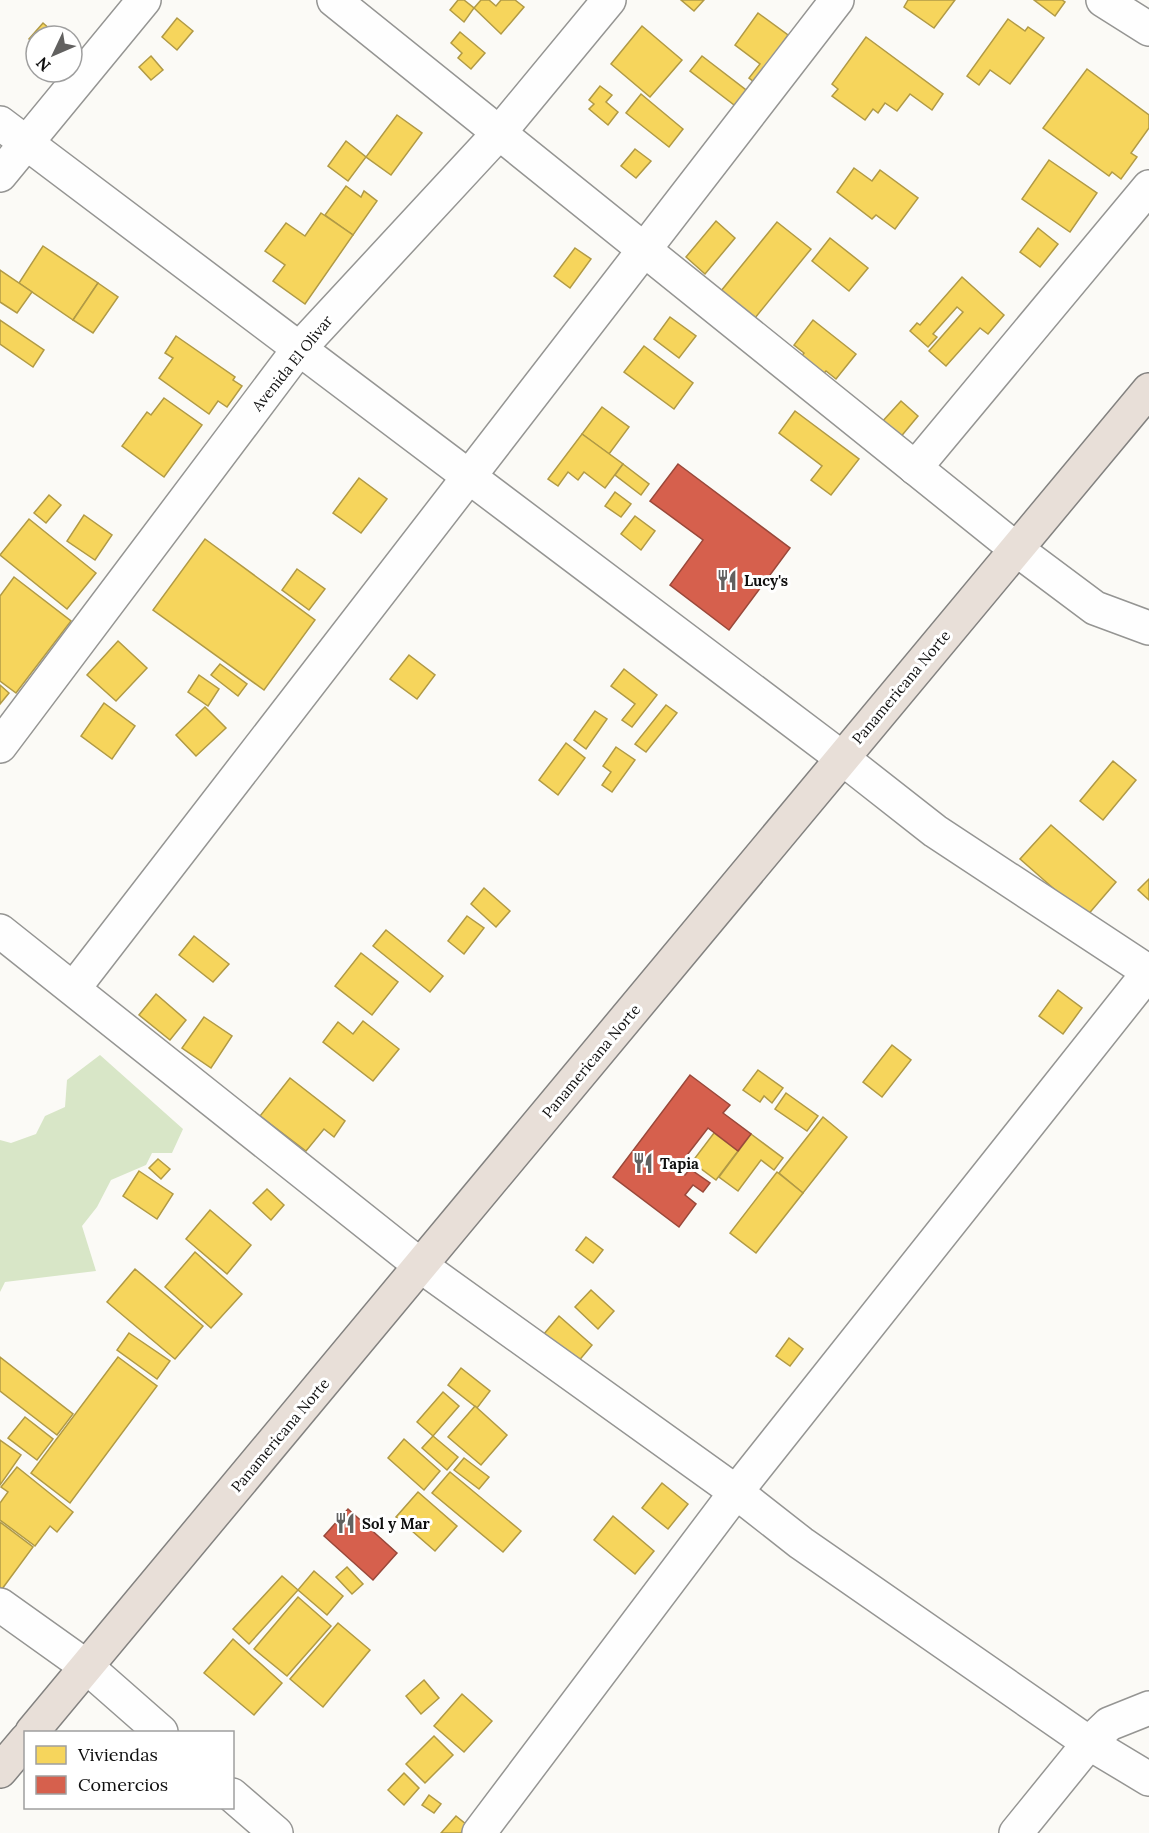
<svg xmlns="http://www.w3.org/2000/svg" width="1149" height="1833" viewBox="0 0 1149 1833" font-family="Lora,serif">
<style>
.forest{fill:#d8e6c7}
.homes{fill:#f6d55c;stroke:#b19a45;stroke-width:1.5}
.shops{fill:#d6604d;stroke:#9a483a;stroke-width:1.5}
.lines{fill:none;stroke-linecap:round;stroke-linejoin:round}
.street-casing{stroke:#959593;stroke-width:36}
.highway-casing{stroke:#838280;stroke-width:36}
.street{stroke:#fefefe;stroke-width:33}
.highway{stroke:#e8dfd8;stroke-width:33}
.labels{text-anchor:middle;dominant-baseline:central;stroke-width:6;stroke-linejoin:round;paint-order:stroke}
.street-label{font-size:15px;fill:#0f0f0f;stroke:#fff}
.poi-label{font-size:15px;font-weight:bold;fill:#0f0f0f;stroke:#fff;text-anchor:start}
</style>
<rect width="100%" height="100%" fill="#fbfaf6"/>
<polygon class="forest" points="100,1055 183,1129 172,1153 152,1153 146,1165 111,1180 97,1207 82,1226 96,1271 5,1282 0,1292 0,1140 11,1143 36,1134 45,1116 65,1107 67,1080"/>
<g class="homes">
<polygon points="458,0 464,0 474,8 464,22 450,10"/>
<polygon points="481,0 489,0 496,6 501,0 515,0 524,7 501,34 474,8"/>
<polygon points="681,0 704,0 694,11"/>
<polygon points="908,0 955,0 934,28 904,7"/>
<polygon points="1034,0 1062,0 1065,2 1055,16"/>
<polygon points="758,13 788,35 777,51 789,60 766,91 749,78 760,64 735,45"/>
<polygon points="177,18 193,31 177,50 162,37"/>
<polygon points="1008,19 1025,31 1028,27 1044,38 1010,84 990,70 979,85 967,76"/>
<polygon points="43,23 58,36 36,36 36,45 29,39"/>
<polygon points="642,26 682,60 650,97 611,64"/>
<polygon points="460,32 485,53 471,69 458,58 462,53 451,43"/>
<polygon points="866,37 943,94 932,110 910,94 897,111 885,103 878,113 873,109 865,120 832,96 838,89 832,84"/>
<polygon points="151,56 163,70 151,80 139,67"/>
<polygon points="702,56 750,93 738,108 690,71"/>
<polygon points="1087,69 1149,115 1149,128 1131,153 1137,157 1121,179 1112,172 1109,176 1043,128"/>
<polygon points="600,86 612,95 606,102 618,112 608,125 589,109 594,104 589,100"/>
<polygon points="641,94 683,129 669,147 626,113"/>
<polygon points="397,115 422,133 391,175 366,157"/>
<polygon points="346,141 366,157 348,181 328,166"/>
<polygon points="635,149 651,161 636,178 621,166"/>
<polygon points="1049,160 1097,193 1070,232 1022,199"/>
<polygon points="854,168 872,181 880,170 918,198 895,229 876,215 872,219 837,192"/>
<polygon points="346,186 361,197 364,191 377,201 353,235 325,215"/>
<polygon points="321,213 353,235 305,304 273,281 285,265 265,251 286,223 305,236"/>
<polygon points="716,221 735,238 705,274 686,257"/>
<polygon points="777,222 811,249 755,318 721,291"/>
<polygon points="1038,228 1058,244 1040,267 1020,252"/>
<polygon points="830,238 868,268 849,291 812,261"/>
<polygon points="43,246 98,283 73,320 19,283"/>
<polygon points="575,248 591,259 570,288 554,276"/>
<polygon points="0,270 32,292 17,313 0,302"/>
<polygon points="962,277 1004,315 988,334 980,328 946,366 929,351 963,312 957,307 933,334 937,337 928,347 910,331 917,323 920,325"/>
<polygon points="98,283 118,297 93,333 73,320"/>
<polygon points="670,317 696,336 679,358 654,339"/>
<polygon points="0,320 44,350 33,367 0,344"/>
<polygon points="813,320 856,354 836,379 826,371 817,381 795,364 804,353 794,345"/>
<polygon points="176,336 235,377 233,380 242,386 227,407 218,401 209,414 159,378 173,358 165,353"/>
<polygon points="644,346 693,383 674,409 624,372"/>
<polygon points="164,398 202,425 164,477 122,446 147,412 151,415"/>
<polygon points="901,401 918,416 899,439 881,423"/>
<polygon points="602,407 629,427 609,454 582,434"/>
<polygon points="795,411 859,459 831,495 811,480 822,466 779,433"/>
<polygon points="582,434 623,464 605,488 584,472 578,480 568,472 558,486 548,479"/>
<polygon points="623,464 649,484 641,495 615,475"/>
<polygon points="359,478 387,499 361,533 333,513"/>
<polygon points="615,492 631,504 621,517 605,506"/>
<polygon points="49,495 61,505 46,523 34,513"/>
<polygon points="84,515 112,535 95,560 67,541"/>
<polygon points="635,516 655,531 641,550 621,534"/>
<polygon points="29,519 96,573 67,609 0,555"/>
<polygon points="205,539 315,620 264,690 153,610"/>
<polygon points="297,569 325,589 309,610 282,590"/>
<polygon points="14,577 71,621 16,693 0,681 0,596"/>
<polygon points="118,641 147,668 116,701 87,675"/>
<polygon points="409,655 435,675 417,699 390,679"/>
<polygon points="220,664 247,684 238,696 211,675"/>
<polygon points="624,669 657,695 632,727 622,720 635,704 611,686"/>
<polygon points="199,675 219,689 208,706 188,692"/>
<polygon points="0,685 9,693 0,704"/>
<polygon points="104,703 135,726 112,759 81,736"/>
<polygon points="666,705 677,713 646,752 635,744"/>
<polygon points="205,707 226,728 196,756 176,735"/>
<polygon points="595,711 607,719 586,749 574,740"/>
<polygon points="566,743 585,758 558,795 539,780"/>
<polygon points="616,747 635,760 612,792 602,785 611,772 603,766"/>
<polygon points="1113,761 1136,780 1103,820 1080,801"/>
<polygon points="1051,825 1116,882 1086,917 1020,859"/>
<polygon points="1149,879 1149,900 1138,890"/>
<polygon points="484,888 510,911 496,927 471,904"/>
<polygon points="467,916 484,928 464,954 448,941"/>
<polygon points="386,930 443,976 430,992 373,946"/>
<polygon points="194,936 229,964 213,982 179,955"/>
<polygon points="361,953 398,982 372,1015 335,986"/>
<polygon points="1058,990 1082,1008 1063,1034 1039,1016"/>
<polygon points="156,994 186,1020 170,1040 139,1015"/>
<polygon points="204,1017 232,1036 211,1068 182,1048"/>
<polygon points="363,1021 399,1049 373,1081 323,1042 338,1022 353,1034"/>
<polygon points="892,1045 911,1060 882,1097 863,1082"/>
<polygon points="758,1070 783,1088 772,1103 764,1096 760,1102 743,1090"/>
<polygon points="290,1078 345,1121 334,1137 324,1129 306,1151 260,1116"/>
<polygon points="786,1093 818,1116 807,1131 775,1109"/>
<polygon points="823,1117 847,1137 803,1193 779,1173"/>
<polygon points="714,1133 738,1151 716,1180 692,1162"/>
<polygon points="751,1134 783,1158 774,1170 761,1160 738,1191 719,1177"/>
<polygon points="158,1159 170,1169 161,1179 149,1168"/>
<polygon points="139,1171 173,1194 157,1219 123,1196"/>
<polygon points="777,1172 803,1193 756,1253 730,1233"/>
<polygon points="267,1189 284,1205 271,1220 253,1203"/>
<polygon points="210,1210 251,1245 227,1274 186,1239"/>
<polygon points="586,1237 603,1250 593,1263 576,1250"/>
<polygon points="195,1252 242,1294 211,1328 165,1287"/>
<polygon points="135,1269 203,1326 175,1359 107,1302"/>
<polygon points="591,1290 614,1311 598,1329 575,1307"/>
<polygon points="559,1316 592,1345 577,1363 544,1334"/>
<polygon points="129,1333 170,1361 157,1379 117,1350"/>
<polygon points="789,1338 803,1349 790,1366 776,1356"/>
<polygon points="0,1357 73,1414 57,1435 0,1391"/>
<polygon points="118,1357 157,1386 70,1503 31,1473"/>
<polygon points="461,1368 490,1391 477,1408 448,1385"/>
<polygon points="443,1392 459,1406 433,1436 417,1422"/>
<polygon points="475,1406 507,1435 481,1465 448,1437"/>
<polygon points="25,1417 53,1439 37,1460 8,1438"/>
<polygon points="433,1436 458,1457 447,1470 422,1448"/>
<polygon points="404,1439 440,1471 424,1490 388,1458"/>
<polygon points="0,1440 21,1455 0,1485"/>
<polygon points="464,1458 489,1477 479,1489 454,1470"/>
<polygon points="17,1467 73,1512 57,1532 50,1526 35,1546 0,1520 0,1503 8,1492 1,1487"/>
<polygon points="450,1472 521,1531 503,1552 432,1493"/>
<polygon points="662,1483 688,1504 668,1529 642,1508"/>
<polygon points="418,1492 457,1526 435,1551 396,1517"/>
<polygon points="613,1516 654,1551 635,1574 594,1540"/>
<polygon points="0,1522 33,1547 2,1589 0,1587"/>
<polygon points="347,1567 363,1584 352,1594 336,1577"/>
<polygon points="314,1571 343,1596 327,1615 298,1590 249,1644 233,1629 282,1576 298,1590"/>
<polygon points="298,1597 331,1626 287,1676 254,1649"/>
<polygon points="338,1623 370,1650 323,1707 290,1679"/>
<polygon points="233,1639 282,1683 254,1715 204,1673"/>
<polygon points="424,1680 439,1698 421,1714 406,1696"/>
<polygon points="462,1694 492,1721 464,1752 434,1726"/>
<polygon points="434,1736 453,1755 425,1783 406,1764"/>
<polygon points="404,1773 419,1788 404,1805 388,1790"/>
<polygon points="429,1795 441,1804 434,1813 422,1805"/>
<polygon points="456,1816 467,1825 461,1833 441,1833"/>
</g>
<g class="shops">
<polygon points="678,464 790,548 729,630 670,585 703,540 650,501"/>
<polygon points="690,1075 730,1105 723,1113 751,1134 738,1151 708,1128 677,1168 685,1175 690,1169 710,1183 703,1192 693,1185 685,1195 696,1204 679,1227 613,1177"/>
<polygon points="348,1509 397,1553 373,1580 324,1536"/>
</g>
<g class="lines">
<defs>
<g id="street">
<polyline points="334,0 1016,549 1095,608 1149,628"/>
<polyline points="1103,0 1149,29"/>
<polyline points="0,123 842,758 935,831 1149,972 736,1492 479,1833"/>
<polyline points="0,175 144,0"/>
<polyline points="915,468 1149,187"/>
<polyline points="0,746 298,350 499,133 609,0"/>
<polyline points="0,931 421,1266 736,1492 801,1543 1089,1743 1149,1779"/>
<polyline points="74,988 837,0"/>
<polyline points="0,1605 87,1667 161,1732"/>
<polyline points="232,1795 276,1833"/>
<polyline points="1016,1833 1089,1743 1109,1724 1149,1708"/>
</g>
<g id="highway">
<polyline points="32,1732 1149,390"/>
<polyline points="0,1771 26,1740"/>
</g>
</defs>
<use href="#street" class="street-casing"/>
<use href="#highway" class="highway-casing"/>
<use href="#street" class="street"/>
<use href="#highway" class="highway"/>
</g>
<defs>
<symbol id="restaurant-bare" viewBox="-9 -9 18 18"><path d="M-5-6h1v4h1v-4h1v4h1v-4h1v5L-1.5 .5V6h-2V.5L-5-1ZM5-6V6H3V1.5H1.5Q1.5-4 5-6Z" fill="#626160" stroke="#fff" stroke-width="2.5" paint-order="stroke"/></symbol>
</defs>
<g fill-rule="evenodd">
<use href="#restaurant-bare" x="712" y="565" width="30" height="30"/>
<use href="#restaurant-bare" x="628" y="1148" width="30" height="30"/>
<use href="#restaurant-bare" x="330" y="1508" width="30" height="30"/>
</g>
<g class="labels">
<g class="street-label">
<text transform="translate(292 363) rotate(-51)">Avenida El Olivar</text>
<text transform="translate(901 687) rotate(-50)">Panamericana Norte</text>
<text transform="translate(591 1061) rotate(-50)">Panamericana Norte</text>
<text transform="translate(280 1435) rotate(-50)">Panamericana Norte</text>
</g>
<g class="poi-label">
<text x="744" y="580">Lucy's</text>
<text x="660" y="1163">Tapia</text>
<text x="362" y="1523">Sol y Mar</text>
</g>
</g>
<rect x="24" y="1731" width="210" height="78" fill="#ffffff" stroke="#9f9f9f" stroke-width="1.5"/>
<rect x="36" y="1746" width="30" height="18" fill="#f6d55c" stroke="#9f9f9f" stroke-width="1.5"/>
<text x="78" y="1761" font-size="18" fill="#0f0f0f">Viviendas</text>
<rect x="36" y="1776" width="30" height="18" fill="#d6604d" stroke="#9f9f9f" stroke-width="1.5"/>
<text x="78" y="1791" font-size="18" fill="#0f0f0f">Comercios</text>
<g transform="translate(54 54) rotate(226)"><circle r="28" fill="#ffffff" stroke="#9f9f9f" stroke-width="1.5"/>
<path d="M0-4.5L10 22L0 15L-10 22Z" fill="#626160"/>
<text y="-9" font-size="16" font-weight="bold" text-anchor="middle" fill="#0f0f0f">N</text>
</g>
</svg>
